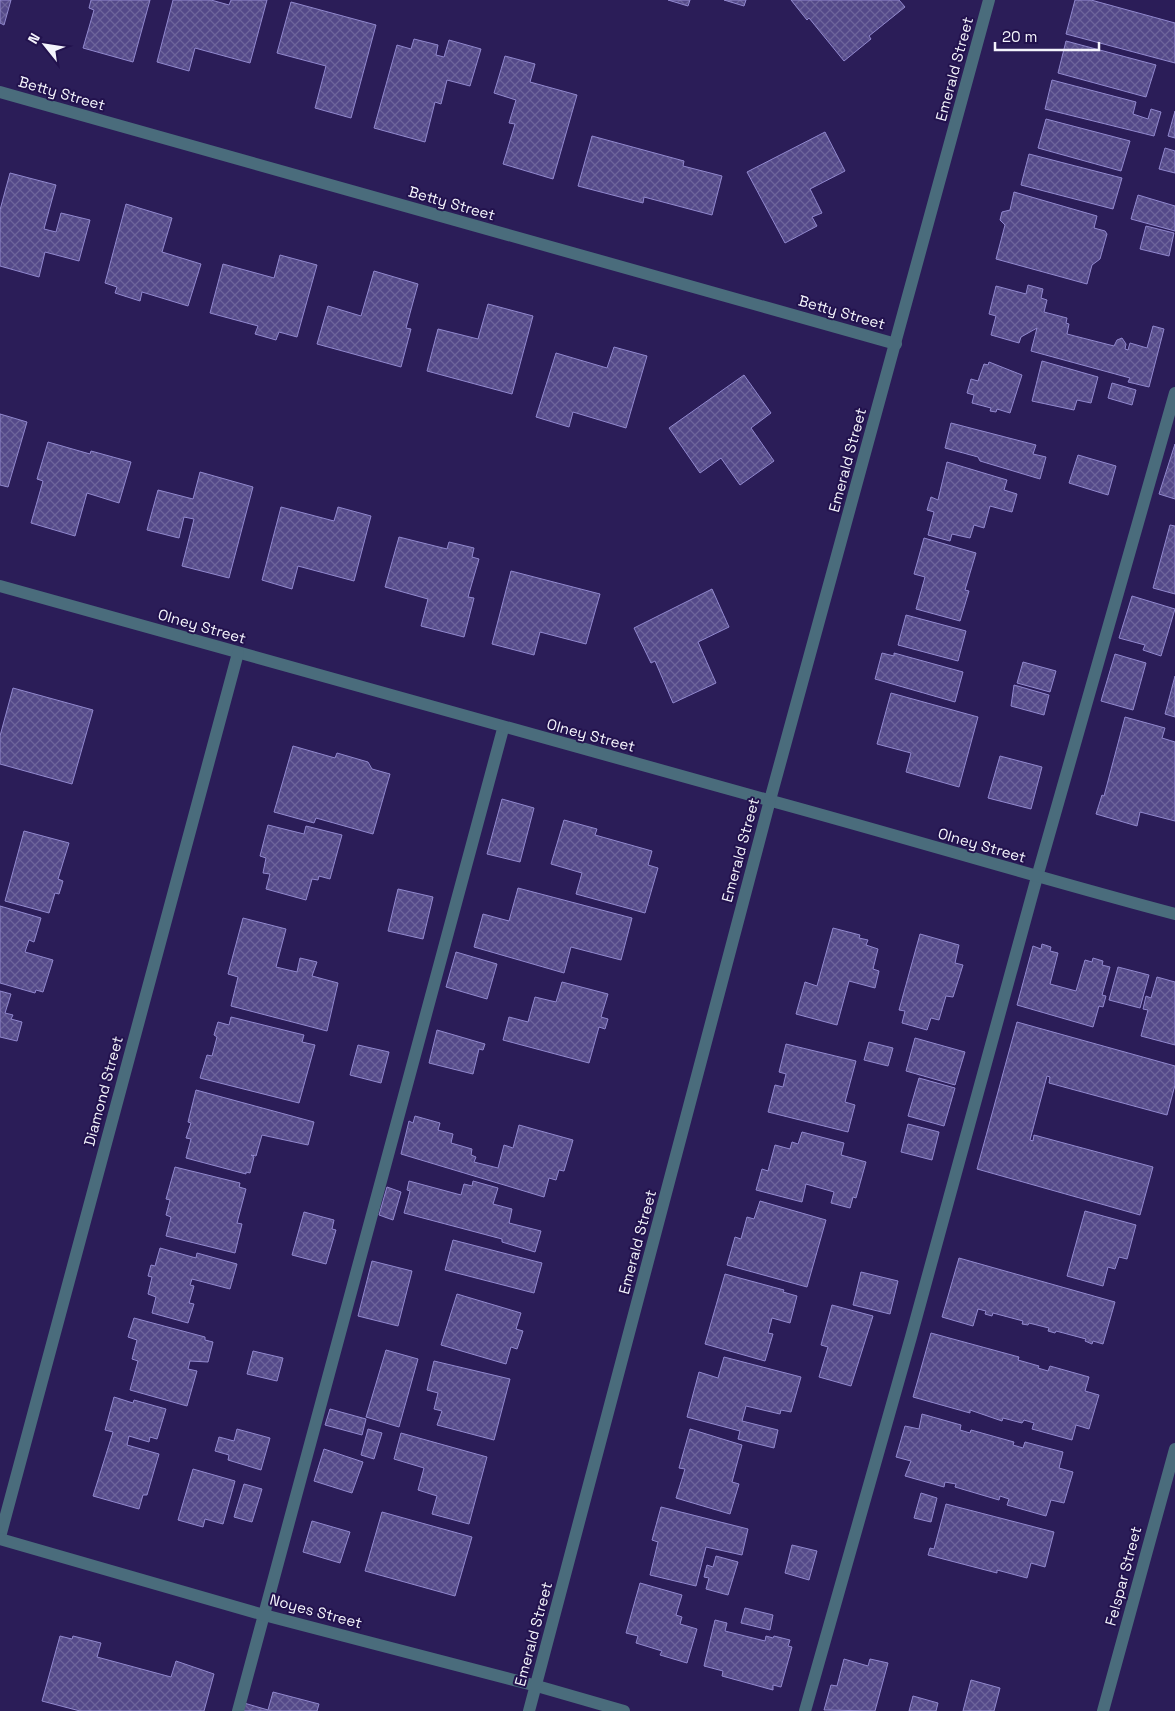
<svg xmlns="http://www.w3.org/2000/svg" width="1175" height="1711" viewBox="0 0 1175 1711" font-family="'Space Grotesk',sans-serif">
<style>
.building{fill:url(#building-cross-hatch);stroke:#9188ce}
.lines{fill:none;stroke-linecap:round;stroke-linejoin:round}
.lane{stroke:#4a6c7c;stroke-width:12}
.street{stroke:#4a6c7c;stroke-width:12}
.labels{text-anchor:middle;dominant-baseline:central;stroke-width:4;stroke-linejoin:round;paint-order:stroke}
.street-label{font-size:15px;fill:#f4f4fc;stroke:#22124d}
</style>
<defs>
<pattern id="building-cross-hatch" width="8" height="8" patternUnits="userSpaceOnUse" patternTransform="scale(1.25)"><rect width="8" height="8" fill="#544989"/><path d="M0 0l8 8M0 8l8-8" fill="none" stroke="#6d649b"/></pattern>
</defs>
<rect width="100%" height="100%" fill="#2b1d58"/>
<g class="building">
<polygon points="0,0 11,0 4,25 0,23"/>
<polygon points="91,0 150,0 133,62 83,48 94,10 89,8"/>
<polygon points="173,0 211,0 229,5 231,0 267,0 250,63 195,48 189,71 157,62"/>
<polygon points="668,0 690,0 688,6"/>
<polygon points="724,0 746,0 744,6"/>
<polygon points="791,0 899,0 905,7 869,36 871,39 844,61 809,18 807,20"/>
<polygon points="1075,0 1091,0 1175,23 1175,63 1066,34"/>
<polygon points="291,2 376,25 351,118 315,108 326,66 277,53"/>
<polygon points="414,39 438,45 436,55 444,57 449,40 481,49 470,86 447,80 441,104 435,102 425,142 374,128 397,45 411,49"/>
<polygon points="1066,41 1156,65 1146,97 1058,73"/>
<polygon points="505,56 535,64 530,82 577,95 553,179 503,164 515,124 509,123 516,100 494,93"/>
<polygon points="1052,80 1136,102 1133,114 1148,119 1151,109 1161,112 1154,136 1045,109"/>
<polygon points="1175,111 1175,138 1168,136"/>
<polygon points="1046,119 1130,141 1121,171 1038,148"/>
<polygon points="825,132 845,171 810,189 822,213 812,217 817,226 785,243 747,172"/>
<polygon points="592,136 684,161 683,166 722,176 712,215 644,197 643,203 578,186"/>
<polygon points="1165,148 1175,151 1175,173 1159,169"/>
<polygon points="1029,154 1122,178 1113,209 1021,185"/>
<polygon points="10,173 56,185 44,229 56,232 61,213 90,220 79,261 45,252 39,277 0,266 0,210"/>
<polygon points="1014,192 1097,216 1094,228 1105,231 1107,234 1100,259 1092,265 1087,284 996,259 1005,225 1000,220 1002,212 1010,210"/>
<polygon points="1138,195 1175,206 1175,231 1131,219"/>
<polygon points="126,204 172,218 162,252 201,264 188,306 142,292 140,301 115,293 117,287 105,283"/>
<polygon points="1146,226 1174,233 1169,256 1140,249"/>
<polygon points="280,255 317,265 297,337 279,332 276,340 255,334 258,326 210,313 223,264 274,278"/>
<polygon points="374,271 418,284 406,328 411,329 401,367 317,344 328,306 361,316"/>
<polygon points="1028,285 1043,289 1041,298 1047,300 1044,312 1067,318 1066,323 1069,324 1067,334 1114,346 1117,340 1122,338 1126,344 1125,349 1128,350 1130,343 1147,348 1153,326 1164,329 1149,387 1128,382 1130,378 1031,351 1037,328 1021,337 1019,343 991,335 996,316 989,314 996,286 1026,294"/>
<polygon points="488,304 533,316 512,394 427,371 438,329 478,339"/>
<polygon points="614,347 647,356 626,428 573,412 569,427 536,417 556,353 607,368"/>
<polygon points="1042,361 1098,377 1091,403 1077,400 1074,410 1032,401"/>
<polygon points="989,362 1022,375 1010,413 997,409 996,412 990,411 991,408 972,403 974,395 967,393 971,379 978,381 984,364 988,365"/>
<polygon points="744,375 771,413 751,428 774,461 740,485 721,458 700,473 669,428"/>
<polygon points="1112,383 1136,390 1132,405 1108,398"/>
<polygon points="0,414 27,422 8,487 0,485"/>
<polygon points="951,423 1036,445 1033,454 1046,457 1040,479 980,461 978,457 945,448"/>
<polygon points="48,442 90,454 91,451 131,462 119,503 87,493 75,536 31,523 43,481 37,479"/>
<polygon points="1175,444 1175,499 1159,494"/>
<polygon points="1078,455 1116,466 1108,495 1069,483"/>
<polygon points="947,462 1007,480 1004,490 1017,494 1012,512 990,506 984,528 974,525 970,538 952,534 950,541 928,535 934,512 927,510 931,497 938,500"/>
<polygon points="200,472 253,487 229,578 182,566 194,519 184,517 179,538 147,530 158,490 193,499"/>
<polygon points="281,507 334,521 338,507 371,516 354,581 298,566 292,589 262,580"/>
<polygon points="1170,525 1175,526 1175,594 1153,588"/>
<polygon points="399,537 447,549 449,542 474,548 472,557 479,559 468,597 474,598 464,637 421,626 428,599 385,587"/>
<polygon points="924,538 976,553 965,590 969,591 960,621 916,609 925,577 914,574"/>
<polygon points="511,571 600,594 586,644 540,632 534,655 492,644"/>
<polygon points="712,589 729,627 698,642 716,683 673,703 655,661 651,663 634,628"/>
<polygon points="1132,596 1175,609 1161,656 1143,650 1145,645 1119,638"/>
<polygon points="906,615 966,631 958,661 898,645"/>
<polygon points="882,653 894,656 894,653 963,672 955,702 875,679"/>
<polygon points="1115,654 1146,663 1133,710 1101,701"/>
<polygon points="1023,662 1056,671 1050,692 1017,683"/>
<polygon points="1175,676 1175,717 1165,714"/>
<polygon points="1014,685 1049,695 1044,715 1011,706"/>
<polygon points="13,688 93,710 72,784 0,764 0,736"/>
<polygon points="891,693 978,717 959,787 906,772 911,753 877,744"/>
<polygon points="1125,717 1165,728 1162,738 1175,742 1175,821 1140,812 1137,826 1096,814 1102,795 1104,796"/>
<polygon points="293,746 335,758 337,753 368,762 372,769 390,774 373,834 316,818 314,823 274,812"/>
<polygon points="1000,756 1042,767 1031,809 988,798"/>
<polygon points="502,799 534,808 520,862 487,854"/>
<polygon points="564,820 597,829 595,835 652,851 648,865 658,868 645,913 576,894 582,873 551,864"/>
<polygon points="268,825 304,834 306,826 342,835 330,879 319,876 318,880 312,879 306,900 266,889 270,874 263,873 266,858 260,856"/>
<polygon points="24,831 69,843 58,879 63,881 59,894 55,893 49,913 5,901"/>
<polygon points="518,888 632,918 621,960 571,947 564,973 474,947 483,914 509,921"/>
<polygon points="398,889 433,897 423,939 388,931"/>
<polygon points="0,906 41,918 34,942 29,940 25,952 53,960 43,992 36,990 35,993 0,983"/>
<polygon points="243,918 286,929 276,967 297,972 300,958 317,962 312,976 338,983 327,1031 231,1006 238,977 228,974"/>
<polygon points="833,928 860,935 859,938 868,940 866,945 878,949 873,969 879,971 875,988 849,981 837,1025 796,1014 805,982 817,986"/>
<polygon points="920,934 959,945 955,963 963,965 953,997 946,996 939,1020 931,1018 927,1030 902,1023 905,1011 899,1010"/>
<polygon points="1042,944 1051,947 1050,951 1058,953 1050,984 1076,991 1085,960 1092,962 1093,958 1103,961 1102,965 1110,967 1102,995 1106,996 1103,1007 1099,1006 1093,1027 1017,1005 1033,946 1041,949"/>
<polygon points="456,952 497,964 487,999 446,987"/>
<polygon points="1118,967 1149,975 1140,1008 1109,1000"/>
<polygon points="1157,977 1175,982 1175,1045 1141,1036 1148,1010 1143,1009 1146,996 1151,998"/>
<polygon points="562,982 608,994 601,1017 608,1019 605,1029 599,1027 589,1063 503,1040 509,1017 528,1022 535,997 556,1002"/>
<polygon points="0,991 11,994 5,1013 13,1015 11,1019 22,1022 17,1041 0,1037"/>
<polygon points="231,1017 304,1035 302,1042 315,1045 299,1103 200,1078 207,1055 212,1056 217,1037 214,1035 218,1022 229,1025"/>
<polygon points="1017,1022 1175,1066 1175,1085 1167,1115 1049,1083 1050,1077 1047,1076 1030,1140 1033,1141 1034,1135 1153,1167 1140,1215 977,1169"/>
<polygon points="437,1030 485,1044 483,1050 479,1049 473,1074 429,1063"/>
<polygon points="915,1038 965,1052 955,1085 906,1071"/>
<polygon points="869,1042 893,1048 888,1066 864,1060"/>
<polygon points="786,1044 856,1061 845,1102 855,1105 848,1132 768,1112 775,1085 783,1087 786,1074 779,1072"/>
<polygon points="358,1045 389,1052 381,1083 350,1075"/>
<polygon points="919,1078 955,1088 944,1126 908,1116"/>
<polygon points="196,1090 314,1122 308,1145 262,1135 256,1156 251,1155 254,1157 250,1173 246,1172 246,1174 186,1158 191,1139 186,1138 191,1123 188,1122"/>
<polygon points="415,1116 440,1123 438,1130 453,1134 451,1143 472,1149 471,1155 476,1157 474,1162 498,1168 504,1145 513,1148 519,1125 573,1140 564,1171 559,1170 556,1180 549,1178 544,1197 401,1154 409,1121 413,1123"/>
<polygon points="908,1124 939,1132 932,1160 901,1152"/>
<polygon points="802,1132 844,1143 841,1155 866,1162 856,1198 853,1197 850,1208 831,1203 834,1192 806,1184 802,1202 756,1190 762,1169 768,1171 775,1145 790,1149 792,1142 798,1144"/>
<polygon points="175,1167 240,1183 239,1187 246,1189 237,1223 242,1224 235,1253 166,1236 171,1217 166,1215 170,1200 166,1199"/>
<polygon points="409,1181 461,1195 464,1184 472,1186 473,1181 498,1188 493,1204 512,1209 509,1223 541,1231 535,1252 502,1242 502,1239 404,1213 410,1191 407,1190"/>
<polygon points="387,1187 401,1192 393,1220 379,1215"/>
<polygon points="760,1201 826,1220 807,1287 727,1265 735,1237 741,1239 747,1217 754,1219"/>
<polygon points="1085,1211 1136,1225 1127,1259 1119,1257 1115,1269 1108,1267 1103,1286 1067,1276"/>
<polygon points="304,1212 334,1220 332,1229 336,1230 326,1264 292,1255"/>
<polygon points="453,1240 542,1263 534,1293 445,1270"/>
<polygon points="160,1248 196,1258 197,1253 237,1264 230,1289 192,1279 190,1285 194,1286 189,1303 194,1304 188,1323 152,1313 156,1297 148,1294 152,1277 148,1276 151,1265 155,1266"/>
<polygon points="959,1258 1115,1302 1103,1344 1093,1341 1092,1344 1085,1341 1086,1339 1056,1331 1055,1333 1048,1331 1049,1328 1029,1323 1028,1325 1022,1324 1023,1321 993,1313 992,1316 985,1314 986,1311 978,1309 973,1326 942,1317"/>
<polygon points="372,1261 412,1271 398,1326 358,1316"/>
<polygon points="861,1272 898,1281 890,1314 853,1305"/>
<polygon points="725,1274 784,1290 783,1292 797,1296 790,1323 772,1318 768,1333 773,1334 765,1361 705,1344"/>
<polygon points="457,1294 521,1313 516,1329 523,1331 517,1349 511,1347 506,1364 441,1345"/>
<polygon points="832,1305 873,1316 851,1386 819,1377 828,1347 821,1345"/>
<polygon points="134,1318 205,1337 205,1340 213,1342 208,1362 190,1361 188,1369 197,1371 187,1406 130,1390 138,1361 132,1359 137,1340 128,1337"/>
<polygon points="931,1333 1019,1357 1018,1360 1039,1366 1038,1368 1048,1371 1050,1366 1089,1377 1085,1391 1099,1395 1089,1429 1076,1425 1072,1440 1032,1429 1034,1423 1024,1420 1022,1423 1003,1418 1002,1421 970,1410 970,1413 913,1397"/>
<polygon points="386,1350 418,1359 399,1427 366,1417"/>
<polygon points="253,1351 283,1358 277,1381 247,1374"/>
<polygon points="724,1357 801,1377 791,1412 781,1410 780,1414 746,1406 742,1421 778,1430 774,1448 738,1439 740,1431 687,1417 699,1372 718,1378"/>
<polygon points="434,1361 510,1379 494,1440 437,1425 442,1411 434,1409 438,1393 427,1390"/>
<polygon points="114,1397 133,1403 134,1400 166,1409 157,1439 150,1437 149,1442 129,1436 127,1445 159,1454 147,1495 143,1495 139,1509 93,1496 113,1432 105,1430"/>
<polygon points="330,1409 366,1419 362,1435 325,1425"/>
<polygon points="922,1414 961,1425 960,1430 970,1433 971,1430 1014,1442 1013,1445 1023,1448 1025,1442 1063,1452 1059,1468 1073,1472 1064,1503 1051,1500 1046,1516 1007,1505 1009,1499 1000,1496 999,1500 955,1487 956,1484 945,1482 944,1487 905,1476 911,1461 896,1457 905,1426 919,1429"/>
<polygon points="237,1429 270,1438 261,1470 228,1460 229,1455 215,1451 219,1437 234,1441"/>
<polygon points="368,1429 382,1433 374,1459 361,1455"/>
<polygon points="690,1429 742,1445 732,1482 739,1484 730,1514 676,1498 685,1469 679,1468"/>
<polygon points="401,1433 487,1457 469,1524 432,1514 437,1496 418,1490 424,1468 394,1459"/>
<polygon points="324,1449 363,1462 352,1493 314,1481"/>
<polygon points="193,1469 235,1481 223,1524 205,1519 203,1527 178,1520"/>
<polygon points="244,1484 262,1489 252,1522 234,1517"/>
<polygon points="921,1493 937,1498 931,1522 914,1518"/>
<polygon points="946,1504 1054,1532 1045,1567 1031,1563 1027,1578 997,1570 997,1573 928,1555 930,1548 934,1549"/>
<polygon points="661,1507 748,1529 742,1555 706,1547 696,1586 650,1575 658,1542 652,1540"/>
<polygon points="382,1512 472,1537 455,1596 365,1571"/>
<polygon points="312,1521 350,1532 340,1563 303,1552"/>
<polygon points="792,1545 817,1551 809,1580 785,1573"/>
<polygon points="716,1556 738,1562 728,1595 706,1589 709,1578 704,1577 707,1565 713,1567"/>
<polygon points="640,1583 682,1595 676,1615 682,1617 680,1624 697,1629 687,1663 660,1655 662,1651 636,1643 638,1636 626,1633"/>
<polygon points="745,1608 773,1615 770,1630 741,1623"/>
<polygon points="715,1620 727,1623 725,1631 765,1641 766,1636 773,1638 774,1636 790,1640 788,1646 792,1647 781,1687 773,1685 773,1690 722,1676 723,1671 704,1666"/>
<polygon points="60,1636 72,1639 73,1636 101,1643 97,1657 171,1677 176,1661 214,1674 204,1711 80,1711 42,1701"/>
<polygon points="844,1659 868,1666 870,1659 888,1663 875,1711 824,1710 831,1685 837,1686"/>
<polygon points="971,1680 1000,1688 994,1711 963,1711"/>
<polygon points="273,1692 319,1704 317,1711 242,1711 244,1703 268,1710"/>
<polygon points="913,1696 938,1703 936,1711 909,1711"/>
</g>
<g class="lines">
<g class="lane">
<polyline points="238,1711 503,729"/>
<polyline points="805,1711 911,1337 1037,877 1175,393"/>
</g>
<g class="street">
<polyline points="0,92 896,344"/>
<path d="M0 586C256 658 512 729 768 800 904 837 1039 878 1175 914"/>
<polyline points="0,1537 238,653"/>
<polyline points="0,1539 264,1615 537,1686 624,1711"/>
<polyline points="529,1711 770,800 989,0"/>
<polyline points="1103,1711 1175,1449"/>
</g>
</g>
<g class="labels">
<g class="street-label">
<text transform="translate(954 69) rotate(-75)">Emerald Street</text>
<text transform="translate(62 93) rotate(16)">Betty Street</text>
<text transform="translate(452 203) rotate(16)">Betty Street</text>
<text transform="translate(842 312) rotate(16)">Betty Street</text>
<text transform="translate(847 460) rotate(-75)">Emerald Street</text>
<text transform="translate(202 626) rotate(16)">Olney Street</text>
<text transform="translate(591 735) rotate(15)">Olney Street</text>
<text transform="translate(982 845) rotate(16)">Olney Street</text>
<text transform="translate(740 850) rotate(-75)">Emerald Street</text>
<text transform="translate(103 1091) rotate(-75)">Diamond Street</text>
<text transform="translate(637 1242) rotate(-75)">Emerald Street</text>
<text transform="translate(1123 1576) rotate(-75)">Felspar Street</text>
<text transform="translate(316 1611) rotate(15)">Noyes Street</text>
<text transform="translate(533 1634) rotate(-75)">Emerald Street</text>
</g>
</g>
<g transform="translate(45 45) rotate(300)" stroke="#22124d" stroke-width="4" paint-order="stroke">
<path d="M0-4L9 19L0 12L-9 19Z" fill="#f4f4fc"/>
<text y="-8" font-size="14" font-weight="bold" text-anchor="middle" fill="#f4f4fc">N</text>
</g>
<path d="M995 42v8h104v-8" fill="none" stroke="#f4f4fc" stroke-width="2.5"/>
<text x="1002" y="42" font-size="15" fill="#f4f4fc" stroke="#22124d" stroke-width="4" paint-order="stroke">20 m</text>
</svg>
